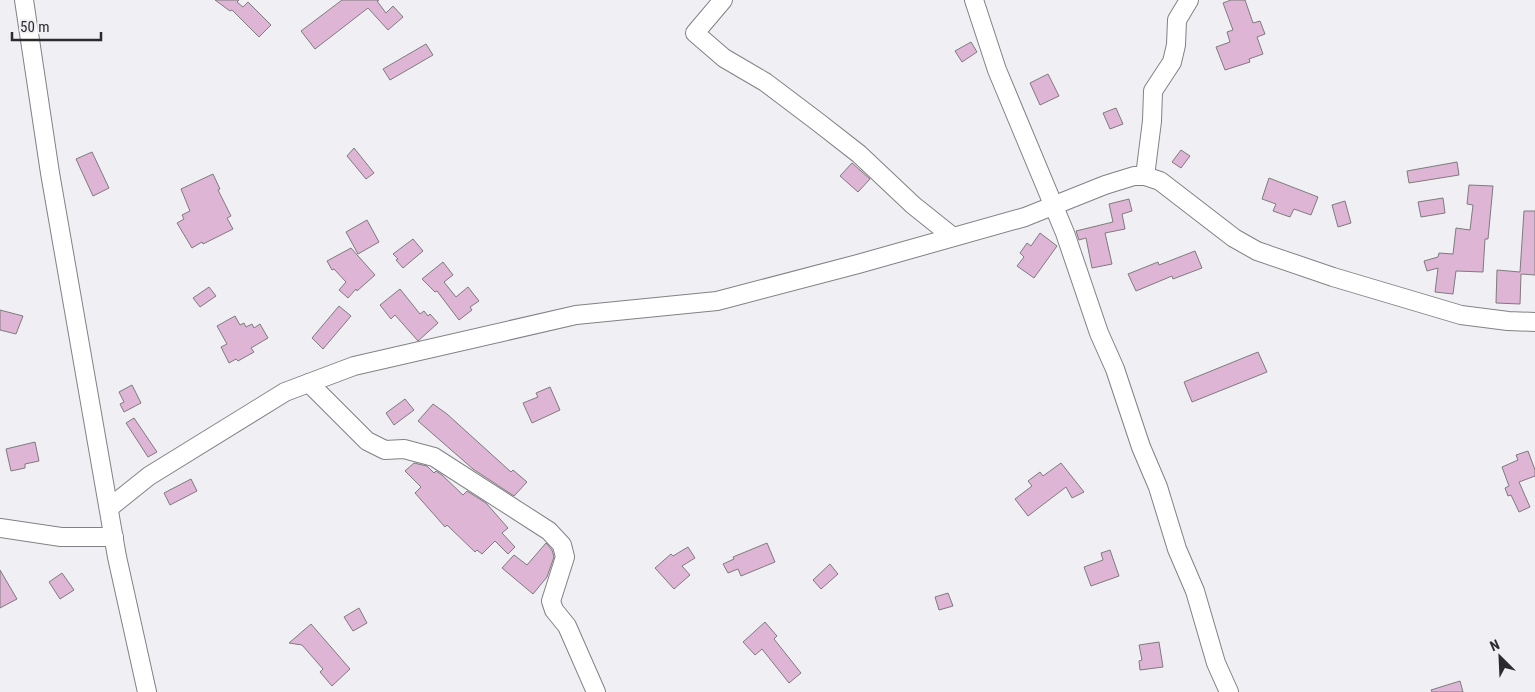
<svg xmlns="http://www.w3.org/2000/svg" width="1535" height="692" viewBox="0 0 1535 692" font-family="'Roboto Condensed',sans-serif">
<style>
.building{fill:#deb5d4;stroke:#7f7b7e}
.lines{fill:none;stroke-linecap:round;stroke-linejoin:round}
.minor-casing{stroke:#828185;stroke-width:20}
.minor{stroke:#fff;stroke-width:18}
</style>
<rect width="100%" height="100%" fill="#f0eff4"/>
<g class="building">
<polygon points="215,0 239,0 237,2 243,7 248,2 271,25 259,37 232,10 230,11"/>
<polygon points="342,0 379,0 377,1 386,13 393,6 403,17 388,30 368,8 315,49 301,31"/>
<polygon points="1231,0 1245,0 1253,23 1260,21 1265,34 1257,37 1263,54 1249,59 1250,62 1225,70 1216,47 1230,42 1227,32 1233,30 1223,3"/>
<polygon points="971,42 977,52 962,62 955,51"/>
<polygon points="426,44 433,55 390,80 383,69"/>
<polygon points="1048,74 1059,96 1040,105 1030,83"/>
<polygon points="1116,108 1123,124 1110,129 1103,113"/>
<polygon points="354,148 374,173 366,179 347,156"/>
<polygon points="1181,150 1190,156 1181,168 1172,162"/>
<polygon points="92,152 109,188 93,196 76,159"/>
<polygon points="1457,162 1459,175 1409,183 1407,171"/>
<polygon points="852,163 870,179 858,192 840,176"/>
<polygon points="213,174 220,189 218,190 231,216 227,218 233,229 203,244 202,242 192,248 177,223 184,219 182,215 190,211 181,189"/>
<polygon points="1269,178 1318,197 1311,215 1294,209 1290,217 1273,211 1276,204 1262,199"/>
<polygon points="1469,185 1493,186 1488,239 1485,239 1483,272 1456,271 1453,294 1435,292 1438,268 1427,271 1424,261 1438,257 1439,253 1453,254 1456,228 1470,230 1473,205 1467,204"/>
<polygon points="1443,198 1445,213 1421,217 1418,202"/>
<polygon points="1129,199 1132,211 1122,214 1125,229 1105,233 1112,264 1092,268 1086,238 1079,240 1076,231 1113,222 1109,204"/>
<polygon points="1345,201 1351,223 1338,227 1332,205"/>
<polygon points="1524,211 1535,211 1535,275 1521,274 1520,304 1496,303 1497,270 1520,272"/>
<polygon points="367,220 379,242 358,254 346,232"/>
<polygon points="1040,233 1057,246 1034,278 1017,266 1024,257 1020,253 1027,243 1031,246"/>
<polygon points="413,239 423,251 403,268 396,260 398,259 393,254"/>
<polygon points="351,248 375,275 357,291 356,289 348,298 339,290 346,282 334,269 332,270 327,261"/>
<polygon points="1195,251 1202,268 1173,279 1172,276 1136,291 1128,274 1158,262 1159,265"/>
<polygon points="443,262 453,275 444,282 456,297 468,287 479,301 470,307 472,310 459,320 437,291 435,292 422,279"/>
<polygon points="209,287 216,296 200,307 193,298"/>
<polygon points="400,289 420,314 424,311 428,316 430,314 438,323 418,341 395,315 391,319 380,305"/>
<polygon points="339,306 351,316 323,349 312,338"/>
<polygon points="0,310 23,316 16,334 0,330"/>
<polygon points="235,316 240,325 244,323 246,327 252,324 254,328 260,324 268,338 251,348 254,352 238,361 236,359 229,363 221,347 227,344 217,326"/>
<polygon points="1258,352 1267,372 1192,402 1184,382"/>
<polygon points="132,385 141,403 124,412 120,404 124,402 119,392"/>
<polygon points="550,387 560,410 532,423 523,403 538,397 536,393"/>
<polygon points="405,399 414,410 394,425 386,413"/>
<polygon points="433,404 447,414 511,472 513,470 527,482 514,496 473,469 418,421"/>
<polygon points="134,418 157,452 148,457 126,423"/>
<polygon points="35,442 39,461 25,464 25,468 11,471 6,449"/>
<polygon points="1528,451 1535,470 1535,476 1519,482 1530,507 1519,512 1511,495 1508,496 1505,488 1509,486 1502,467 1518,460 1516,455"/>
<polygon points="414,463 427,466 434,473 436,471 442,475 463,495 467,491 486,503 508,528 502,533 515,547 508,554 495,541 482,554 477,550 475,552 447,525 445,527 415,493 421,487 405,471"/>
<polygon points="1061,463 1084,492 1072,498 1066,487 1028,516 1015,499 1032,486 1028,481 1040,472 1043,476"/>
<polygon points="191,479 197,491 170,505 164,493"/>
<polygon points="546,543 552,550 554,557 547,577 533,594 502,568 514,555 527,565"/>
<polygon points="767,543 775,562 741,576 738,569 728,573 723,564 734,559 733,557"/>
<polygon points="688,547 695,558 682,566 690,575 674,589 655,568 671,554 673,556"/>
<polygon points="1110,550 1119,576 1091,586 1084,567 1103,560 1101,553"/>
<polygon points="830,564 838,574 821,589 813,580"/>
<polygon points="0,570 17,599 0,608"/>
<polygon points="62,573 74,590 60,599 49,582"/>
<polygon points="948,593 953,606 939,610 935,597"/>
<polygon points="359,608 367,623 353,631 344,617"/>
<polygon points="765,622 777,636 774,639 801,673 789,683 762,649 755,655 743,642"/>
<polygon points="311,624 350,669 332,686 320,672 323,669 302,645 289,643"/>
<polygon points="1159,642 1163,667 1140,670 1139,661 1142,660 1139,645"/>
<polygon points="1460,681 1463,692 1432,692 1431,690"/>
</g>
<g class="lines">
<defs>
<g id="minor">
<polyline points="24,0 50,173 117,557 147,692"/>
<polyline points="723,0 695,33 724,58 765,82 818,122 859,154 913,205 953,237"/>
<polyline points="974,0 997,70 1065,233 1099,333 1115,369 1141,447 1158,487 1177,549 1195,591 1216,663 1229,692"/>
<polyline points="1145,176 1152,121 1153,91 1172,62 1176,45 1177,20 1189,0"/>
<polyline points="309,383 367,441 385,450 404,449 434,457 549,531 562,545 565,557 551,601 554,610 567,626 596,692"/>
<polyline points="109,508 149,476 285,392 354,366 576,315 717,301 858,264 1025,217 1105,185 1134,176 1145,176 1160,181 1234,238 1257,251 1333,277 1461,315 1508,321 1535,322"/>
<polyline points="0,528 61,537 114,537"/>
</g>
</defs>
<use href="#minor" class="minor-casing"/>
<use href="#minor" class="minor"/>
</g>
<g transform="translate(1500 657) rotate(336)" stroke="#f0eff4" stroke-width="4" paint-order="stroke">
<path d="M0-4L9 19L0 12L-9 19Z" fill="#2b2a2c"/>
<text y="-8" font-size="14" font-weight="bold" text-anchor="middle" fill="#2b2a2c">N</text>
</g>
<path d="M12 32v8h89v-8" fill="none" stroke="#2b2a2c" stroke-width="2.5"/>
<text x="20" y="32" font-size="15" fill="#2b2a2c" stroke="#f0eff4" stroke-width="4" paint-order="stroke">50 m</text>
</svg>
